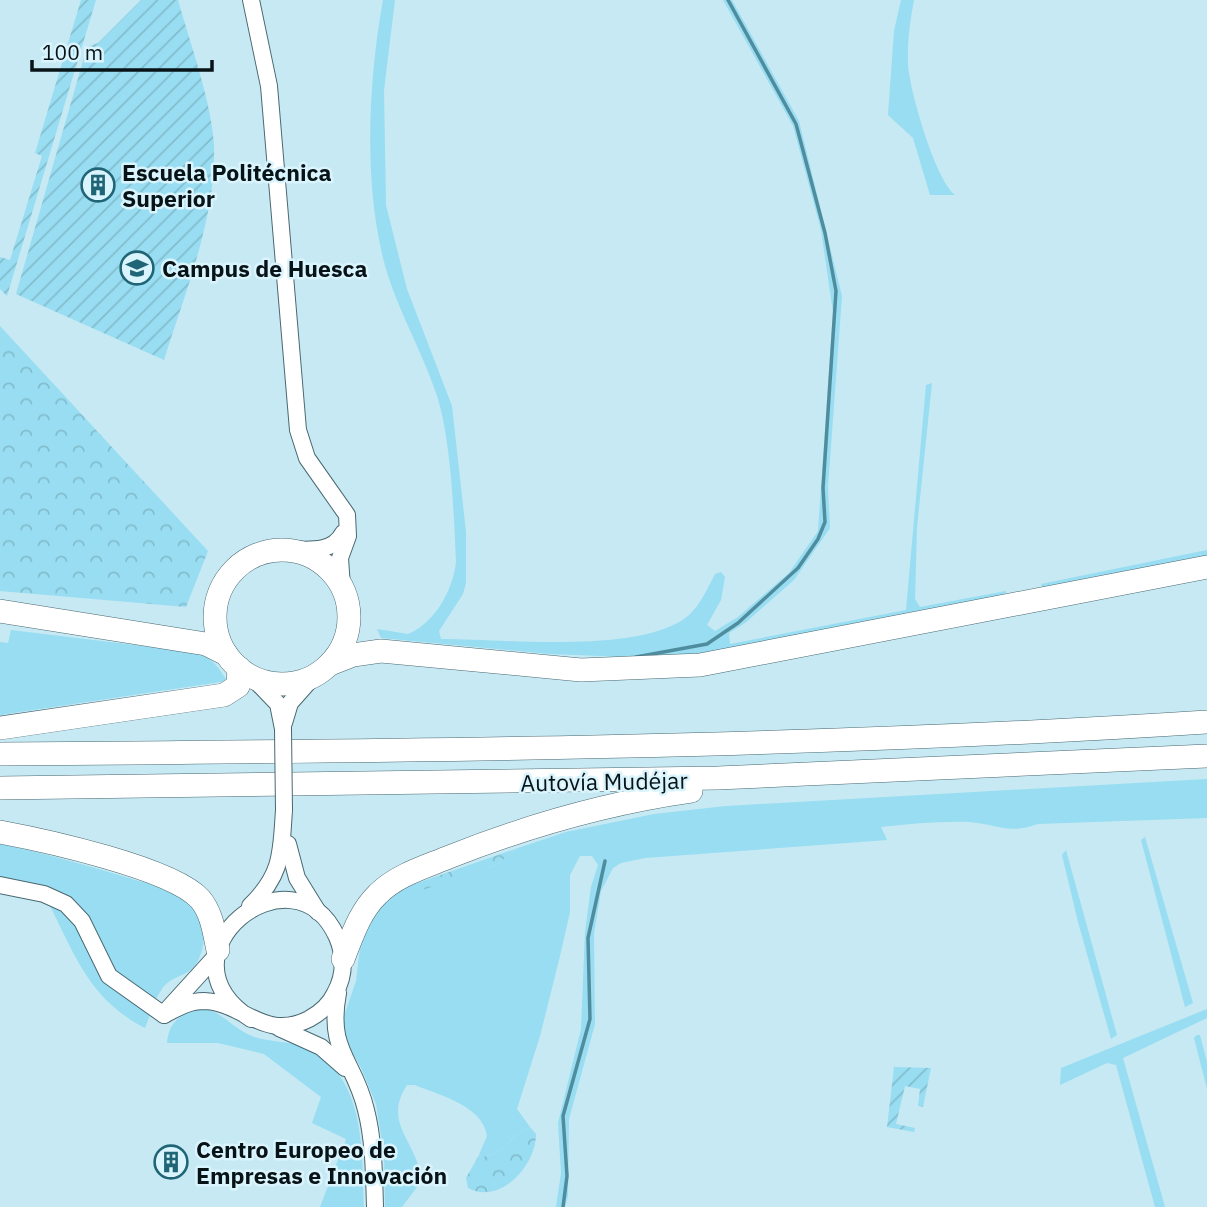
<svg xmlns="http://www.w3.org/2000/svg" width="1207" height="1207" viewBox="0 0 1207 1207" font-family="'IBM Plex Sans',sans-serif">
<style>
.grass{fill:#98ddf1}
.forest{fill:url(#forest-crowns)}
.garden{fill:url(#garden-furrows)}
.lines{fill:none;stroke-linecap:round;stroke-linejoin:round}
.stream{stroke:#4f8d9e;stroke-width:3.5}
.minor-casing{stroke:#496871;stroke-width:18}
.highway-casing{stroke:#496871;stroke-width:24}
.minor{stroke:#fff;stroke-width:16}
.highway{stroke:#fff;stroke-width:23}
.minor-bridge-casing{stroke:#496871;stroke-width:18;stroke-linecap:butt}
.minor-bridge{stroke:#fff;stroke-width:16}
.labels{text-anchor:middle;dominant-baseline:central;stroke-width:5;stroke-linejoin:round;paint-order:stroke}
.poi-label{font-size:23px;font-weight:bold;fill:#071316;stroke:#d9f4fd;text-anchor:start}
.street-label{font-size:23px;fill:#071316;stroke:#d9f4fd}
</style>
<defs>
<pattern id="forest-crowns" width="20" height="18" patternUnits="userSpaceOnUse" patternTransform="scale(1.75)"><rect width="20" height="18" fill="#98ddf1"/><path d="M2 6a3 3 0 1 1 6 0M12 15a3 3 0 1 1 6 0" fill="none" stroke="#82bdce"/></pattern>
<pattern id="garden-furrows" width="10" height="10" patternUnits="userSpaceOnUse" patternTransform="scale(1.75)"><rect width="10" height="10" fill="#98ddf1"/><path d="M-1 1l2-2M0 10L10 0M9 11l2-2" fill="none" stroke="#82bdce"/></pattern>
</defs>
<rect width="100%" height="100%" fill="#c6e9f3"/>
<g class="grass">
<path d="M383 0H395L384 90 386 205 407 289 452 406 466 532V583L463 594 439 631 441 639C504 639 627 653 681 621 698 611 706 591 715 574L721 572 725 577 721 600 707 625 715 631 738 617 789 573 818 531 833 312 821 230 793 126 723 0H732L799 121 842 296 828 487 830 528 794 580 745 623 729 633 730 644 906 610 926 385 932 383 917 527 915 599 920 607 1006 591 1005 597 724 651 650 658 550 654 381 638 377 629 408 634C435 623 453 590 456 562 454 515 451 436 436 393 420 345 391 299 381 249 364 172 369 77 383 0Z"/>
<path d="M901 0H914C910 21 907 43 908 65 910 92 935 179 955 195H930L913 138 888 115 894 31Z"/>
<polygon points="1207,550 1207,558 1043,590 1041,584"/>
<path d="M11 630 192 652C211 657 217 664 227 681L0 715V642L8 643Z"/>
<path d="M1207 779V818L1038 824C1008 835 998 824 969 822 940 821 910 824 881 827L887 840 645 858 621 863 613 868 601 891 594 933 595 1024 569 1119 568 1196 565 1207H556L561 1173 558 1123 581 1029 585 932 591 887 598 865 592 856H580L570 875V912L560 956 540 1036 517 1109 530 1127C506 1136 508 1156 478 1157L487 1136C483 1105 438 1095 415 1085H407C380 1126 423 1145 420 1183L402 1207H385L384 1154 376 1104 361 1068 344 1037 343 1019 356 981 361 939 382 903 496 865 518 848 566 832 654 814 726 806Z"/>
<polygon points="1145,837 1193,1003 1185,1007 1141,840"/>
<path d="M0 844C44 853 86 865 129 878 147 884 169 887 184 898 197 907 206 924 204 939 198 983 176 969 162 989 154 1000 150 1016 145 1028 89 999 75 955 48 902L0 892Z"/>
<polygon points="1066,850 1117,1035 1111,1039 1078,922 1062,855"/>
<path d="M206 1009C224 1014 234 1029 252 1036 270 1043 290 1040 309 1049 366 1078 362 1152 364 1207H320L346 1139 312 1123 321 1097 264 1054 218 1043H167C169 1020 183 1011 206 1009Z"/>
<polygon points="1207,1009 1207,1018 1123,1058 1165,1207 1155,1207 1116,1065 1107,1063 1060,1085 1061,1068"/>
<polygon points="1197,1035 1200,1035 1207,1062 1207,1089 1194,1038"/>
</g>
<g class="forest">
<polygon points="0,326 208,551 186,607 0,591"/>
<polygon points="518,848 496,865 384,903 406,887"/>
<path d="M530 1127 536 1134C536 1166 500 1205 468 1188L466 1178 478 1157C508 1156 506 1136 530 1127Z"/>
</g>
<g class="garden">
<polygon points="81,0 96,0 7,296 0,289 0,257 10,260 42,156 35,153"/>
<path d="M141 0H178C190 43 212 103 214 146 216 219 185 292 164 360L16 294 87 47 98 43Z"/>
<polygon points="894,1067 931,1068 923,1107 918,1106 920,1089 905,1086 896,1124 915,1128 914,1132 887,1127"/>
</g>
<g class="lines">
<g class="stream">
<polyline points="636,657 707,644 738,623 798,568 818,539 825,522 823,488 836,291 825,233 796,124 728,0"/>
<polyline points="563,1207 567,1176 563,1116 590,1019 588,938 605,861"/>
</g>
<defs>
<g id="minor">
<polyline points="251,0 269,86 298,430 307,458 347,515 348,536 340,558 342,587"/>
<path d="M282 549C304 549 332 555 343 533"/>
<polyline points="252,677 278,704 283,729"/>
<polyline points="284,723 290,703 313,677"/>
<polyline points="288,844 297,878 318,912"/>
<polyline points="0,885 44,894 66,904 82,921 109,976 164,1015"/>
<path d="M250 906C283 874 281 852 284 810"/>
<path d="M338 993C327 1052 354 1059 366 1110 374 1141 374 1175 375 1207"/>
<polyline points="167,1010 217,955"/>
<path d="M164 1015C177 1008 189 1001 204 1001 243 1002 264 1042 309 1019 320 1013 330 1004 335 993 345 975 345 956 337 937 294 841 150 954 251 1019"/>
<polyline points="279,1028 321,1047 345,1068"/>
</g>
<g id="highway">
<circle cx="282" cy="617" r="67"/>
<polyline points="0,611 206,644 226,654"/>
<polyline points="330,664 353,655 381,651 581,670 700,665 1207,567"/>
<polyline points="0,728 224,695 238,686 239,668"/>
<path d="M0 754C403 751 805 748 1207 722"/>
<polyline points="0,788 718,778 1207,756"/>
<path d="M0 832C43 840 172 868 200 899 212 913 214 932 218 950"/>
<path d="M343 959C352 936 360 911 378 894 397 875 425 867 449 857 527 826 607 803 691 791"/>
</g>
</defs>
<use href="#minor" class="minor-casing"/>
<use href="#highway" class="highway-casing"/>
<use href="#minor" class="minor"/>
<use href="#highway" class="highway"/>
<defs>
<polyline id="minor-bridge" points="283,729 284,810"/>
</defs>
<use href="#minor-bridge" class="minor-bridge-casing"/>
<use href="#minor-bridge" class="minor-bridge"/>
</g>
<defs>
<symbol id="building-ring" viewBox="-11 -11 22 22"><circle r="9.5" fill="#d9f4fd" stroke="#206576" stroke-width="1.5"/><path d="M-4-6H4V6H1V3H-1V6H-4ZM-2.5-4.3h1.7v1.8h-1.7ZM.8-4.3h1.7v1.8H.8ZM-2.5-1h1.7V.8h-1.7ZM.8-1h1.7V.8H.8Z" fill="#206576"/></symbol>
<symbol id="university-ring" viewBox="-11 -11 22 22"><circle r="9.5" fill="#d9f4fd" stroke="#206576" stroke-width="1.5"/><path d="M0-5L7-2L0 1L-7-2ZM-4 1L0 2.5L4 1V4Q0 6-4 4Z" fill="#206576"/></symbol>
</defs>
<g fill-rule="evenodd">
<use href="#building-ring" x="79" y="166" width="38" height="38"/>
<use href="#university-ring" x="118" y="249" width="38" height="38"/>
<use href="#building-ring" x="152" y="1143" width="38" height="38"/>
</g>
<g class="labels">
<g class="poi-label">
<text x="122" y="172">Escuela Politécnica<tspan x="122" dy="26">Superior</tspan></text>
<text x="162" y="268">Campus de Huesca</text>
<text x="196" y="1149">Centro Europeo de<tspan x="196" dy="26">Empresas e Innovación</tspan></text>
</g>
<g class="street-label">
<text transform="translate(604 781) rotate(-1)">Autovía Mudéjar</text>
</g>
</g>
<path d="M32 60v10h180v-10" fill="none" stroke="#071316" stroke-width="3.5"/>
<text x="42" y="60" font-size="21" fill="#071316" stroke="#d9f4fd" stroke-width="5" paint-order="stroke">100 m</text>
</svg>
